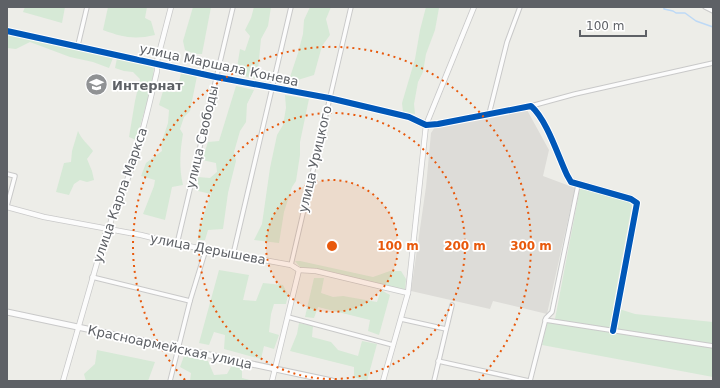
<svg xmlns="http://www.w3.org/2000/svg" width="720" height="388" viewBox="0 0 720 388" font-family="'DejaVu Sans',sans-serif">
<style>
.industrial{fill:#dddcd8}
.green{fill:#d6e9d6}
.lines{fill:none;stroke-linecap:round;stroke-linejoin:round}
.stream{stroke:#bdd9f6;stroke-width:1.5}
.minor-casing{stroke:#c9c9c9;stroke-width:5.5}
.tertiary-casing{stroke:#c9c9c9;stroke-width:6}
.secondary-casing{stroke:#c9c9c9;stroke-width:7}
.minor{stroke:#fcfcfc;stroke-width:3.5}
.tertiary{stroke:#fcfcfc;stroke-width:4.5}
.secondary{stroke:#fcfcfc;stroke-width:5}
.cycleway-casing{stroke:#fff;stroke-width:8}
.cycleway{stroke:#0057b8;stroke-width:6}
.ring{fill:none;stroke:#e8590c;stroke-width:2;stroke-dasharray:2 4}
.labels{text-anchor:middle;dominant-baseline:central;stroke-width:3.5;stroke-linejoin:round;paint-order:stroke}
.street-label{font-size:13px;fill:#5e6166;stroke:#fff}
.poi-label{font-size:13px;font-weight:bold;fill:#5e6166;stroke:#fff;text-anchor:start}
.centre{fill:#e8590c;stroke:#fff;stroke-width:2}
.ring-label{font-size:12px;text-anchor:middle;font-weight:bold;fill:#e8590c;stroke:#fff;stroke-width:3.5;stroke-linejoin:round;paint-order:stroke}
</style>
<rect width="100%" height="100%" fill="#edede8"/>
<polygon class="industrial" points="525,109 527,110 549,150 543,176 575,188 547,314 493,301 490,309 411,291 426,187 431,133 435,127 438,126"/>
<g class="green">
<polygon points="25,7 65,7 62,23 23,12"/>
<path d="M108 7H147L145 18 151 21 155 35C134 40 122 37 103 30Z"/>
<polygon points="193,7 211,7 202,54 195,54 185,50 183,41"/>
<polygon points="254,7 271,7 268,26 261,39 257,79 236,74 240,49 245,51 250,36 245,30 251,18"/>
<polygon points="310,7 331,7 326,19 330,35 322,46 314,75 288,83 298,53 303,34 304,20"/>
<polygon points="426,7 438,7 439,8 435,30 426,54 423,72 418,82 414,104 415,114 403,112 402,103 415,59 420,30"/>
<polygon points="7,35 45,42 77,50 100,54 113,58 109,68 93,62 70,57 30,42 16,49 7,48"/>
<polygon points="117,58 144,64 154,68 152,85 136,140 129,137 135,101 140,79 133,72 124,71 115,68"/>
<path d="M181 73 197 76 190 111 184 117 180 129 183 134C180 150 179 169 183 185L172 187 165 220 143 214 154 186 155 180 141 176 146 163 162 151 161 144 168 123 169 110 159 105 163 91 177 92Z"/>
<polygon points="236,86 254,90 247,104 246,122 240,131 234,152 236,161 228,193 223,229 208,230 205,240 198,240 199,229 211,194 198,191 198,177 210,178 217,172 216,163 202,160 208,142 219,141"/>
<polygon points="285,95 309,99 300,142 300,155 296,181 292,187 284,212 279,243 254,240 262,224 270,168 277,135 283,125 286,108"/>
<path d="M78 131C81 139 88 144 93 151L87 159 92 171 94 180 87 182 80 180 74 184 69 195 56 192 64 163 71 162 72 151Z"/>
<polygon points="580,188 628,201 632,205 613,307 635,314 713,322 713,377 542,345 548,319 555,319"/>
<polygon points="295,261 300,261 373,277 390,271 401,271 406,279 405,290 328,271 300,267"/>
<polygon points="219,270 249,275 243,300 256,301 263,283 283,285 288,295 286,304 274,304 271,314 269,332 279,335 274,349 264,346 261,359 224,349 225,335 214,332 209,345 199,343"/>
<polygon points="314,278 324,278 321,293 333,297 343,296 377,302 381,290 390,295 379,335 368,331 370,320 318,307 314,318 305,317"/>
<polygon points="299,323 313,326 312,337 331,342 338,350 358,356 362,341 377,344 367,381 354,377 354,367 290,351 297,334"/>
<polygon points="97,350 155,362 148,381 86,381 84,374 95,364"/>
<polygon points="184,356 208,361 214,375 227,374 232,365 242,367 242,378 254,381 190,381 191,373 180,367"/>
</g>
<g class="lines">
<polyline class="stream" points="664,7 664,9 673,11 676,13 685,13 696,21 713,27"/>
<defs>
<g id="minor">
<polyline points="705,7 713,11"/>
<path d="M7 31 216 77 329 98 409 117 426 125 438 124 531 106C547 120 558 156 567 175L571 182 631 199 637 203 613 331"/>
<polyline points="78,45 87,7"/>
<polyline points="531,106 575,94 713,63"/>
<polyline points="489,114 507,42 520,7"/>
<polyline points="7,174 15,176 7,206"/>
<polyline points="177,244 233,7"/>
<polyline points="233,255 291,7"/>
<polyline points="291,265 351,7"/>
<polyline points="92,277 190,301"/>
<polyline points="288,317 393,345"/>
<polyline points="401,319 446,329"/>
<polyline points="545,320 713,346"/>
<polyline points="438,361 529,381"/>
<polyline points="170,381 190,301 206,249"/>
<polyline points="434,381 452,305"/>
<polyline points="530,381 546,318 552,312 578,185"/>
</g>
<g id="tertiary">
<polyline points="7,207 44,217 141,235 177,244 291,265 299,270 316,271 408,293"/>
<path d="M63 381 105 235C110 229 110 222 113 215 134 170 146 119 157 71V61L171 7"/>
<polyline points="272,381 299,270"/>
<polyline points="383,381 408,293 426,125 474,7"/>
</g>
<polyline id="secondary" points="7,312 332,381"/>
</defs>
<use href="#minor" class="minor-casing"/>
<use href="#tertiary" class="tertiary-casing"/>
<use href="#secondary" class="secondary-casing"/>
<use href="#minor" class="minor"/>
<use href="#tertiary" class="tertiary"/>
<use href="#secondary" class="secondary"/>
<defs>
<path id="cycleway" d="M7 31 216 77 329 98 409 117 426 125 438 124 531 106C547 120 558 156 567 175L571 182 631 199 637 203 613 331"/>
</defs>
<use href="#cycleway" class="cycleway-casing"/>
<use href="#cycleway" class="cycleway"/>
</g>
<circle cx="332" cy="246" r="66" fill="#e8590c" fill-opacity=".12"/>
<g class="ring">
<circle cx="332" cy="246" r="66"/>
<circle cx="332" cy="246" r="133"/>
<path d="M185 380A199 199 0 1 1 479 380"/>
</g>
<defs>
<symbol id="school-disc" viewBox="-11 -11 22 22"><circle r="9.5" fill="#909294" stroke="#fff"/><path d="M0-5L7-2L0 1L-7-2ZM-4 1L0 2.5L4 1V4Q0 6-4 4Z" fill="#fff"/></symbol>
</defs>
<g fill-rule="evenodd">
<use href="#school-disc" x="84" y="72" width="25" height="25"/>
</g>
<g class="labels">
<g class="street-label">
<text transform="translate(219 65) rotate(12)">улица Маршала Конева</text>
<text transform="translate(202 137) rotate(-77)">улица Свободы</text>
<text transform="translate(315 159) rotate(-77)">улица Урицкого</text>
<text transform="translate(120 195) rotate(-71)">улица Карла Маркса</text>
<text transform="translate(208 249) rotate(11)">улица Дерышева</text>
<text transform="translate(170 347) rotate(12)">Красноармейская улица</text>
</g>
<g class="poi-label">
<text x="112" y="85">Интернат</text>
</g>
</g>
<circle cx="332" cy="246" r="6" class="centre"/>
<g class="ring-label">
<text x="398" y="250">100 m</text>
<text x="465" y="250">200 m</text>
<text x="531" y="250">300 m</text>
</g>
<rect width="720" height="388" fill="none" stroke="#5e6166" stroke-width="16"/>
<path d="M580 30v6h66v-6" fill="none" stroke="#5e6166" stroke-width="2"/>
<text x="586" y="30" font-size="12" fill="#5e6166" stroke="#ffffff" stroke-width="3" paint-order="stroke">100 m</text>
</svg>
